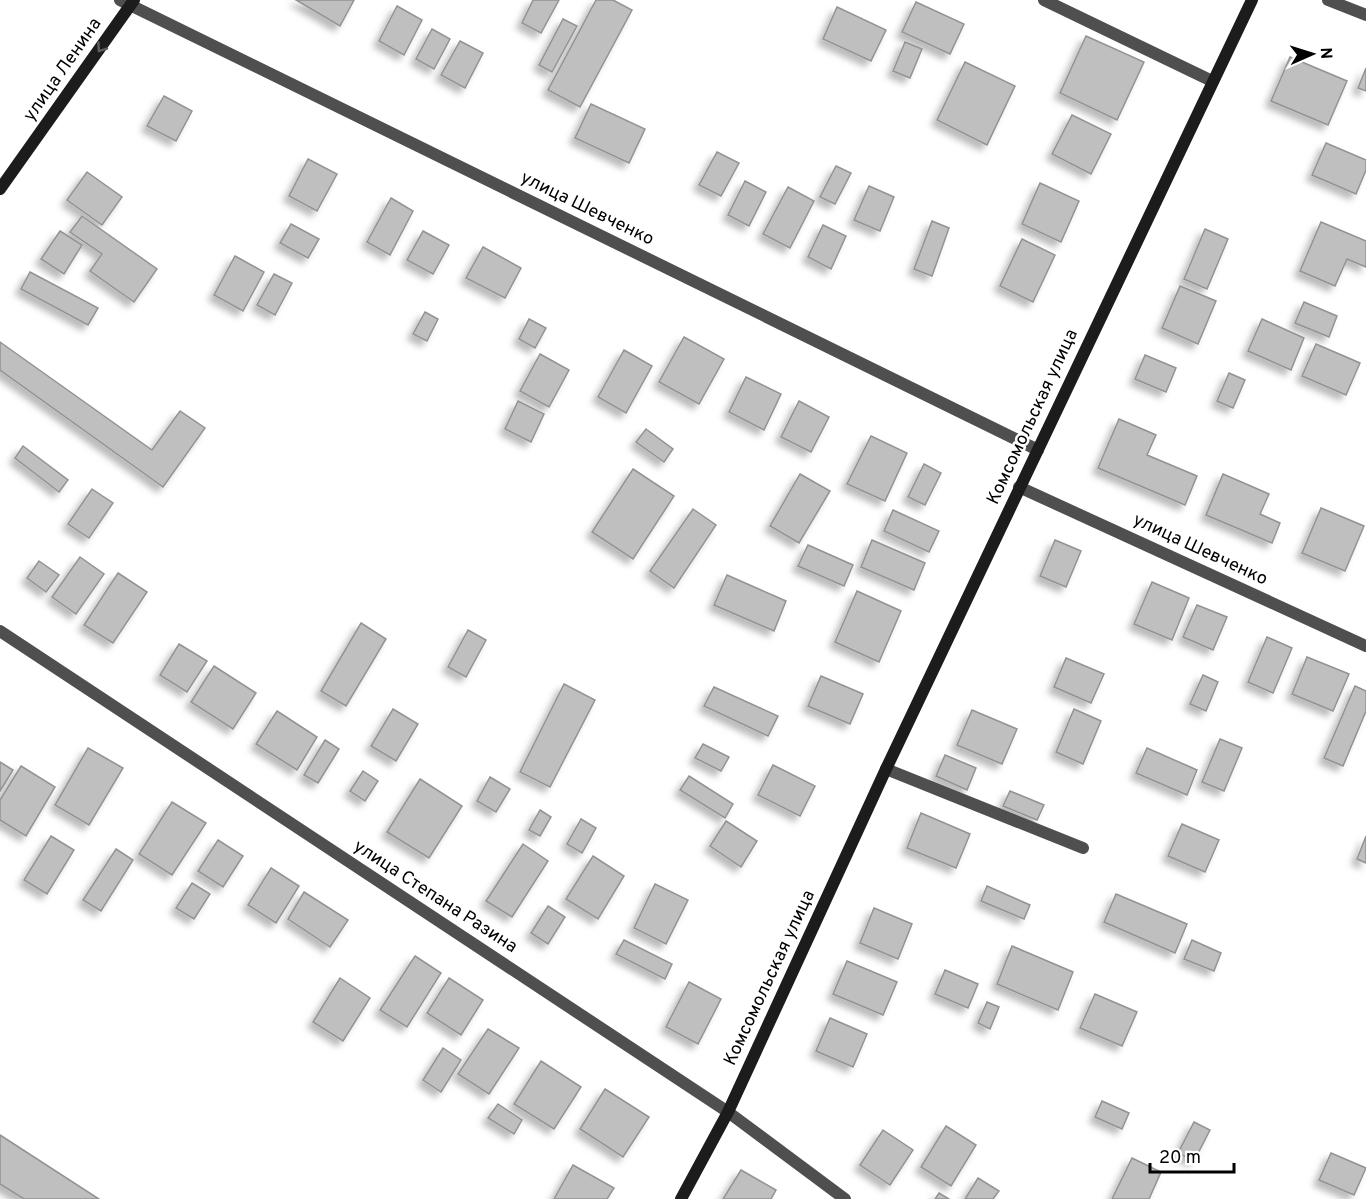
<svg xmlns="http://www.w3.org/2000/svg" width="1366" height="1199" viewBox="0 0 1366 1199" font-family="Overpass,sans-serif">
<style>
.building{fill:#bfbfbf;stroke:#939393;stroke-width:1.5;filter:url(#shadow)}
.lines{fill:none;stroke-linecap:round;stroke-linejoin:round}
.minor{stroke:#4f4f4f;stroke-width:12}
.tertiary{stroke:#4f4f4f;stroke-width:12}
.secondary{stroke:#1c1c1c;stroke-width:12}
.oneway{stroke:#606060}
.labels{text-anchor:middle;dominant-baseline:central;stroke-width:5;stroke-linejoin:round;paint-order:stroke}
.street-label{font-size:18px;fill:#000;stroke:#fff}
</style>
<defs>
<filter id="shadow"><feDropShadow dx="-5.5" dy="5.5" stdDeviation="3" flood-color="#0004"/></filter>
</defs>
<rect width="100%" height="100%" fill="#fff"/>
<g class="building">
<polygon points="296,0 354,0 340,26"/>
<polygon points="533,0 559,0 541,33 522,23"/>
<polygon points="596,0 613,0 632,10 580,107 548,90"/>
<polygon points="916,2 964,24 950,54 902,32"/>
<polygon points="397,6 422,20 404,55 379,41"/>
<polygon points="837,7 886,30 871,61 823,39"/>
<polygon points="563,19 577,26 552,72 539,65"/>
<polygon points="432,29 450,39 434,69 416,59"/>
<polygon points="1086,36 1144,62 1117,120 1060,93"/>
<polygon points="460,41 483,53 465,88 441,75"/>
<polygon points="905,42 922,49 910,78 893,71"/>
<polygon points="1290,57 1347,81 1328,125 1271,101"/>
<polygon points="965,62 1015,86 987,145 937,120"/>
<polygon points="1366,68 1366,91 1358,88"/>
<polygon points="164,96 192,111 176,141 147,126"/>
<polygon points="591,104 645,129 629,163 575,138"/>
<polygon points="1072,115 1111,134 1091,174 1052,154"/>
<polygon points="1326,143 1366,160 1366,170 1356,194 1312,175"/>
<polygon points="717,152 739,163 721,196 699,185"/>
<polygon points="308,159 337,174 317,211 289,196"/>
<polygon points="836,166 851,173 835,204 820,197"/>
<polygon points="87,172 122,197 102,225 67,200"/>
<polygon points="745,181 766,192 749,226 728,215"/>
<polygon points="1040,183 1079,201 1061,242 1022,224"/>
<polygon points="869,186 894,197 880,231 854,220"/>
<polygon points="788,187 814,201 790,248 763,234"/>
<polygon points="391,198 413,211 390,255 367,242"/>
<polygon points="82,216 157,269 134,302 90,271 102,254 70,232"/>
<polygon points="932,221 949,228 932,276 914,269"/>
<polygon points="1321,222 1366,241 1366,267 1347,259 1335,286 1300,271"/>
<polygon points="291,224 319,239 308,258 280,243"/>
<polygon points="823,225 846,236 831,269 808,257"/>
<polygon points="1205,229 1228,239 1207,289 1184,279"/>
<polygon points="60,231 82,245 64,274 41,259"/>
<polygon points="423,231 449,245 433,274 407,260"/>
<polygon points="1022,239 1055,255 1033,302 1000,286"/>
<polygon points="483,247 521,268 505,298 466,278"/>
<polygon points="235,256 264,272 243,311 214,295"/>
<polygon points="30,272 98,308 88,325 21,289"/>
<polygon points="274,274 292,283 275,315 257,305"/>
<polygon points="1180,286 1216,301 1198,344 1162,328"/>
<polygon points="1304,302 1337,316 1329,337 1295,323"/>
<polygon points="425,312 438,319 427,341 413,334"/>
<polygon points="529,319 546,328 535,348 519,339"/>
<polygon points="1262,319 1304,338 1291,370 1248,351"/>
<polygon points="684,337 724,359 699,404 659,382"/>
<polygon points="0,342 152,450 180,411 205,428 163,487 0,370"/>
<polygon points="1316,344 1360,363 1346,395 1302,376"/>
<polygon points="624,350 652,366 626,413 598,397"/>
<polygon points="540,354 569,370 549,407 520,391"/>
<polygon points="1145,355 1176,368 1166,392 1135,379"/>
<polygon points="1229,373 1245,380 1233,408 1217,401"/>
<polygon points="746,377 781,394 764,430 729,412"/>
<polygon points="518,401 544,414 531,442 505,429"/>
<polygon points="799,401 829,417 811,452 781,437"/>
<polygon points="1119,419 1156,435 1147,455 1197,476 1185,505 1098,468"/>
<polygon points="646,429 673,449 664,462 636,442"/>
<polygon points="871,436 907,453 885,501 847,484"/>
<polygon points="23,446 68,480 59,492 15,458"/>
<polygon points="924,464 941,473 925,505 908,497"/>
<polygon points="633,469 674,496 633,559 592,532"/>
<polygon points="800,474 830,491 799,543 770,526"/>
<polygon points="1223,474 1269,494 1260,514 1280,523 1272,543 1206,515"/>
<polygon points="92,489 113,503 89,538 68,524"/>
<polygon points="1321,508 1364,526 1345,571 1302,553"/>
<polygon points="693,509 716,525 674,588 650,571"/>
<polygon points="893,510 939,531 929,552 884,531"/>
<polygon points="872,540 925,563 914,590 861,567"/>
<polygon points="1055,540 1081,551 1066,587 1040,576"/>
<polygon points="808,545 853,565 844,586 798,566"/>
<polygon points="80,557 104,574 76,614 52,597"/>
<polygon points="39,561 59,575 46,592 27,578"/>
<polygon points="118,573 147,592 113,643 84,625"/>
<polygon points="727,575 786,601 774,631 714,605"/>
<polygon points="1152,582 1189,598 1172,640 1134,624"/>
<polygon points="857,591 901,611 879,662 835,642"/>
<polygon points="1197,605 1227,617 1213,650 1183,637"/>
<polygon points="361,623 386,639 346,706 321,691"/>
<polygon points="468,630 486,640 466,677 448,667"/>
<polygon points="1267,637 1292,648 1273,693 1248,682"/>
<polygon points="179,644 207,661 187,692 160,675"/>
<polygon points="1307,657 1349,674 1333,711 1292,694"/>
<polygon points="1066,658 1104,674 1091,703 1054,687"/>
<polygon points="214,666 256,693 233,729 191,702"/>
<polygon points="1203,675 1218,682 1206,711 1190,704"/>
<polygon points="821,676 863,694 850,724 808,706"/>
<polygon points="564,684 595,700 550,787 520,772"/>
<polygon points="1355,686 1366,691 1366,711 1343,766 1324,758"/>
<polygon points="714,687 778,716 768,736 704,706"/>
<polygon points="393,709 418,724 396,761 371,746"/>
<polygon points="1074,709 1101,721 1083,764 1056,752"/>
<polygon points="972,710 1017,729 1002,764 957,745"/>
<polygon points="277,711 317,737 297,770 256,744"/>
<polygon points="1220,739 1242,748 1224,791 1202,782"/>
<polygon points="325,740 339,749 318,783 304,775"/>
<polygon points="703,744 729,757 721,771 695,758"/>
<polygon points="88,748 123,768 89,825 55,805"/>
<polygon points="1147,748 1197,770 1187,795 1136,773"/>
<polygon points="945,755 976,768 967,790 936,776"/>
<polygon points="0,762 13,770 0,791"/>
<polygon points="773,765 815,786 800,816 758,795"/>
<polygon points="21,766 55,787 26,836 0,820 0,800"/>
<polygon points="363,771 378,781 365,801 350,791"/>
<polygon points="689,776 733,804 725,818 680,790"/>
<polygon points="490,777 510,789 496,812 477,801"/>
<polygon points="420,779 462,806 429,858 387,832"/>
<polygon points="1010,791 1044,805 1037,820 1003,806"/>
<polygon points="172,802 206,823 172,875 139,854"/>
<polygon points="540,810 551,817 540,836 529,830"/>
<polygon points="921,813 970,834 956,868 907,848"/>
<polygon points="581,819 596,828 582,853 567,844"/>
<polygon points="726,821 757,841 741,867 710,846"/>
<polygon points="1182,824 1219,840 1205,872 1168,856"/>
<polygon points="51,836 74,850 47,894 24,880"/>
<polygon points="1366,836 1366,863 1357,859"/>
<polygon points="218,840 243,856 223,887 198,871"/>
<polygon points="523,844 548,861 512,917 486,901"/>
<polygon points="116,849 133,860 101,911 83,900"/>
<polygon points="593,856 624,876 598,919 566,899"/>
<polygon points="271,868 299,886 276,923 248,905"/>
<polygon points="192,883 210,894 194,919 176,908"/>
<polygon points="655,884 688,900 666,944 634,928"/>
<polygon points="987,886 1030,905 1024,919 981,901"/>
<polygon points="304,892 348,920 330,947 288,919"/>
<polygon points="1116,894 1187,924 1175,953 1104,922"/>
<polygon points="548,906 565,917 548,944 531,933"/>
<polygon points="874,908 912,924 898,959 860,943"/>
<polygon points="624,940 672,964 665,979 616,954"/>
<polygon points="1192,940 1221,953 1214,971 1184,959"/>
<polygon points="1012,946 1073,972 1058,1010 997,984"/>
<polygon points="415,956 441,973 407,1027 380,1010"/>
<polygon points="847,961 897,982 883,1015 833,994"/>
<polygon points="945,970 978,984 968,1008 935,994"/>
<polygon points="340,978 370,998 343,1041 313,1022"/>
<polygon points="449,978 483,1000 461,1035 427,1013"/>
<polygon points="689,982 721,999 698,1044 666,1027"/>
<polygon points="1095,994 1137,1012 1122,1046 1080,1028"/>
<polygon points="987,1002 999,1007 990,1029 978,1023"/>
<polygon points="830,1018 867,1034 853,1067 816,1051"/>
<polygon points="488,1029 519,1048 489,1094 458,1074"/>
<polygon points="443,1048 461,1060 441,1092 423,1080"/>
<polygon points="541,1061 581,1087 554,1129 514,1104"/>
<polygon points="605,1089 649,1117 623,1157 580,1129"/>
<polygon points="1102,1101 1129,1113 1122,1129 1095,1117"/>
<polygon points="498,1104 522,1120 514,1134 488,1118"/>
<polygon points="1194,1122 1210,1130 1194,1161 1178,1153"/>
<polygon points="946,1126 976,1145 951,1186 921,1167"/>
<polygon points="883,1130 913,1150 890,1185 860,1165"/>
<polygon points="0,1135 99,1199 24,1199 0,1184"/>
<polygon points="1331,1153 1366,1168 1354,1195 1319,1180"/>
<polygon points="1132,1158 1161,1172 1149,1199 1112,1199"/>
<polygon points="573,1165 614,1188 607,1199 554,1199"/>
<polygon points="741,1170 776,1190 771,1199 723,1199"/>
<polygon points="978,1178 999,1191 993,1199 965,1199"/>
<polygon points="939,1193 949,1199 935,1199"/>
</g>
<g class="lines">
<g class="minor">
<polyline points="120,0 1038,450"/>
<polyline points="1044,0 1212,81"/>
<polyline points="1328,0 1366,15"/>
<polyline points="1019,487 1366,646"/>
<polyline points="886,769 1083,848"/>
</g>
<polyline class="tertiary" points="0,631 728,1112 845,1199"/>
<g class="secondary">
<polyline points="0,189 134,0"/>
<polyline points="681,1199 728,1112 886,769 1252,0"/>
</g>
</g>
<defs><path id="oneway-chevron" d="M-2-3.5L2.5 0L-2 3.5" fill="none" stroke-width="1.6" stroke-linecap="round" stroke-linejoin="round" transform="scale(1.5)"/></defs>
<use class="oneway" href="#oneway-chevron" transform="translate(101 48) rotate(125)"/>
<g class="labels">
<g class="street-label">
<text transform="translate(63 70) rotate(-55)">улица Ленина</text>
<text transform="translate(587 209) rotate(26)">улица Шевченко</text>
<text transform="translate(1033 417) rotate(-65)">Комсомольская улица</text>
<text transform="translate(1200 550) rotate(25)">улица Шевченко</text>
<text transform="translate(435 897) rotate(33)">улица Степана Разина</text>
<text transform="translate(770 978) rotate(-65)">Комсомольская улица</text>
</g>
</g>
<g transform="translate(1312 54) rotate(87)" stroke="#ffffff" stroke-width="4.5" paint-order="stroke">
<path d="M0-4.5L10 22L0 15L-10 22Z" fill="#000000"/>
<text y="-9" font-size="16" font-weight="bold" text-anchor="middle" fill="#000000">N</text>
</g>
<path d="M1150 1163v9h84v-9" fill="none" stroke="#000000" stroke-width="3"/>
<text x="1159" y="1163" font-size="18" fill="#000000" stroke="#ffffff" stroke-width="4.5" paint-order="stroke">20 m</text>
</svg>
